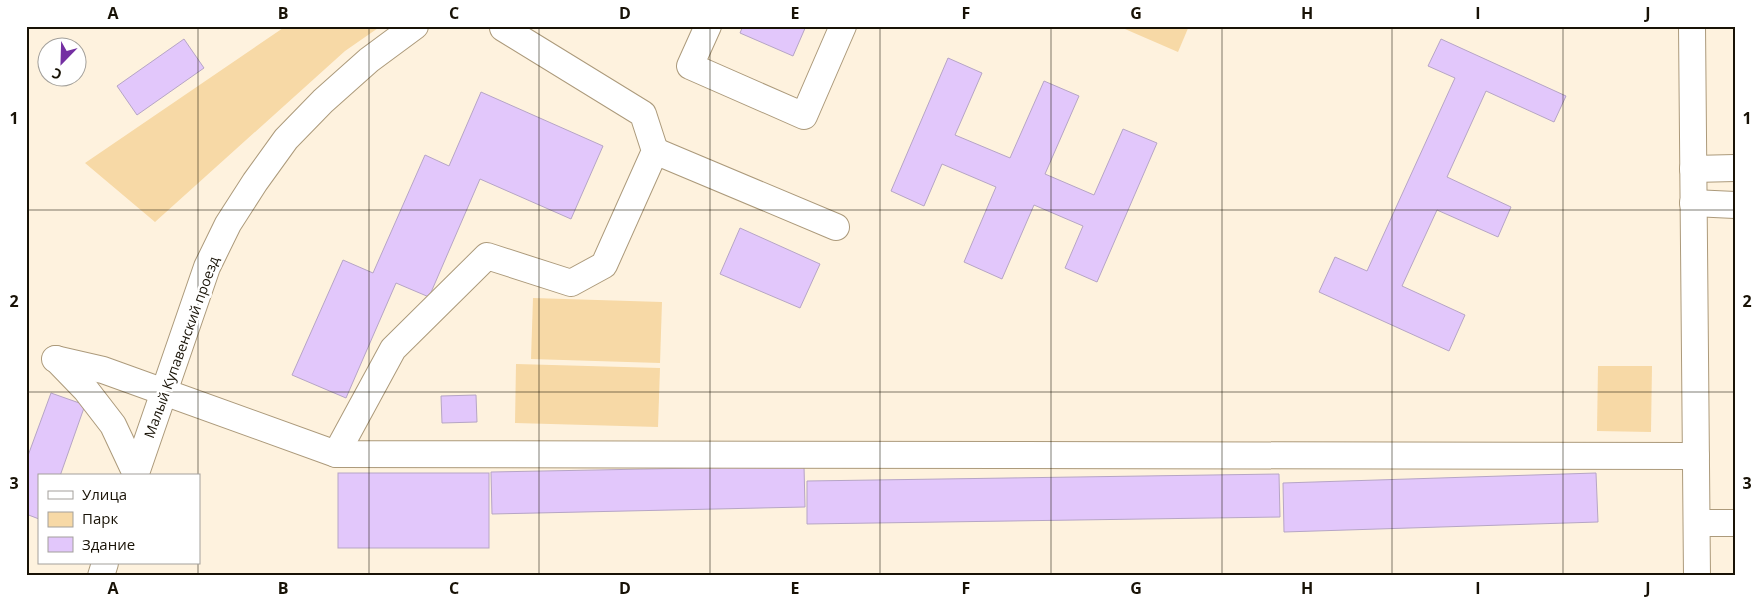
<svg xmlns="http://www.w3.org/2000/svg" width="1761" height="602" viewBox="0 0 1761 602" font-family="'Open Sans',sans-serif">
<style>
.green{fill:#f7d9a6}
.building{fill:#e2c7fb;stroke:#b6a5c5}
.lines{fill:none;stroke-linecap:round;stroke-linejoin:round}
.minor-casing{stroke:#ac9a7b;stroke-width:28}
.minor{stroke:#fff;stroke-width:26}
.grid{fill:none;stroke:#181206;stroke-width:1;stroke-opacity:0.55}
.labels{text-anchor:middle;dominant-baseline:central;stroke-width:5;stroke-linejoin:round;paint-order:stroke}
.street-label{font-size:14px;fill:#181206;stroke:#fff}
.neatline{fill:none;stroke:#181206;stroke-width:2}
.grid-label{font-size:16px;text-anchor:middle;font-weight:bold;fill:#181206}
</style>
<rect width="100%" height="100%" fill="#fef2de"/>
<g class="green">
<polygon points="286,26 381,26 345,51 155,222 85,163"/>
<polygon points="1118,26 1189,26 1178,52"/>
<polygon points="533,298 662,302 660,363 531,359"/>
<polygon points="516,364 660,368 658,427 515,423"/>
<polygon points="1598,366 1652,366 1651,432 1597,431"/>
</g>
<g class="building">
<polygon points="743,26 806,26 793,56 740,33"/>
<polygon points="184,39 204,68 137,115 117,86"/>
<polygon points="1441,39 1566,96 1554,122 1486,91 1447,177 1511,207 1498,237 1437,210 1402,286 1465,315 1449,351 1319,292 1335,257 1367,271 1455,78 1428,66"/>
<polygon points="948,58 982,73 955,135 1010,158 1044,81 1079,96 1045,174 1094,195 1123,129 1157,143 1097,282 1065,268 1083,226 1034,205 1002,279 964,262 996,187 942,164 924,206 891,191"/>
<polygon points="481,92 603,146 571,219 480,179 429,297 396,283 346,398 292,375 343,260 373,273 425,155 449,166"/>
<polygon points="740,228 820,264 800,308 720,274"/>
<polygon points="51,393 85,405 60,476 39,476 39,519 26,514 26,461"/>
<polygon points="476,395 477,422 442,423 441,396"/>
<polygon points="804,466 805,507 492,514 491,472"/>
<rect x="338" y="473" width="151" height="75"/>
<polygon points="1596,473 1598,522 1284,532 1283,483"/>
<polygon points="1279,474 1280,517 807,524 807,481"/>
</g>
<g class="lines">
<defs>
<g id="minor">
<polyline points="708,26 690,66 804,116 843,26"/>
<polyline points="1692,26 1697,576"/>
<polyline points="655,151 836,227"/>
<polyline points="1693,169 1735,168"/>
<polyline points="1693,203 1735,205"/>
<polyline points="55,359 103,370 336,454 1696,456"/>
<polyline points="56,359 86,390 113,425 136,474"/>
<polyline points="336,454 393,349 487,256 571,283 604,265 655,151 643,114 503,28"/>
<polyline points="135,476 207,267 228,224 255,182 286,139 323,101 369,60 415,26"/>
<polyline points="1697,523 1735,523"/>
<polyline points="101,576 105,563"/>
</g>
</defs>
<use href="#minor" class="minor-casing"/>
<use href="#minor" class="minor"/>
</g>
<path class="grid" d="M198 26V476M369 26V576M539 26V576M710 26V576M880 26V576M1051 26V576M1222 26V576M1392 26V576M1563 26V576M26 210H1735M26 392H1735M198 563V576"/>
<g class="labels">
<g class="street-label">
<text transform="translate(181 347) rotate(-70)">Малый Купавенский проезд</text>
</g>
</g>
<rect width="1761" height="602" fill="none" stroke="#ffffff" stroke-width="55"/>
<rect x="38" y="474" width="162" height="90" fill="#ffffff" stroke="#a3a09b"/>
<rect x="48" y="491" width="25" height="8" fill="#ffffff" stroke="#a3a09b"/>
<text x="82" y="500" font-size="15" fill="#181206">Улица</text>
<rect x="48" y="512" width="25" height="15" fill="#f7d9a6" stroke="#a3a09b"/>
<text x="82" y="524" font-size="15" fill="#181206">Парк</text>
<rect x="48" y="537" width="25" height="15" fill="#e2c7fb" stroke="#a3a09b"/>
<text x="82" y="550" font-size="15" fill="#181206">Здание</text>
<g transform="translate(62 62) rotate(203)"><circle r="24" fill="#ffffff" stroke="#a3a09b"/>
<path d="M0-4L9 19L0 12L-9 19Z" fill="#742fa2"/>
<text y="-8" font-size="14" font-weight="bold" text-anchor="middle" fill="#181206">С</text>
</g>
<rect x="28" y="28" width="1706" height="546" class="neatline"/>
<g class="grid-label">
<text x="113" y="19">A</text>
<text x="283" y="19">B</text>
<text x="454" y="19">C</text>
<text x="625" y="19">D</text>
<text x="795" y="19">E</text>
<text x="966" y="19">F</text>
<text x="1136" y="19">G</text>
<text x="1307" y="19">H</text>
<text x="1478" y="19">I</text>
<text x="1648" y="19">J</text>
<text x="14" y="124">1</text>
<text x="1747" y="124">1</text>
<text x="14" y="307">2</text>
<text x="1747" y="307">2</text>
<text x="14" y="489">3</text>
<text x="1747" y="489">3</text>
<text x="113" y="594">A</text>
<text x="283" y="594">B</text>
<text x="454" y="594">C</text>
<text x="625" y="594">D</text>
<text x="795" y="594">E</text>
<text x="966" y="594">F</text>
<text x="1136" y="594">G</text>
<text x="1307" y="594">H</text>
<text x="1478" y="594">I</text>
<text x="1648" y="594">J</text>
</g>
</svg>
